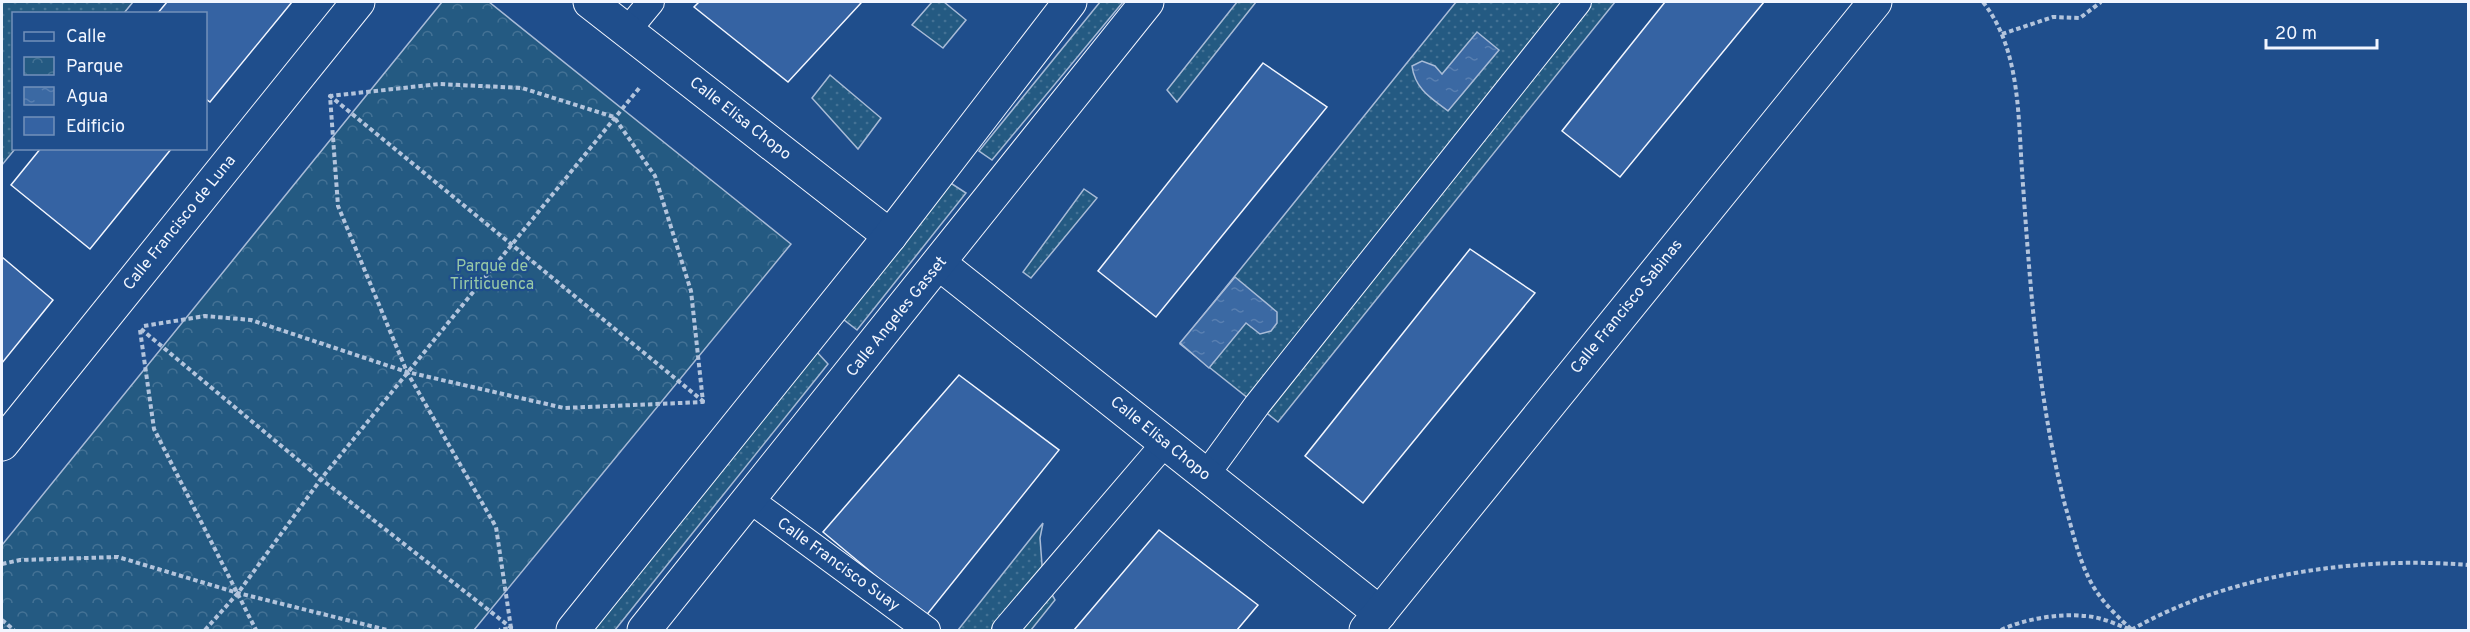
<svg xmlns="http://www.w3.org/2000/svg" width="2470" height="632" viewBox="0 0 2470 632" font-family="Overpass,sans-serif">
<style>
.grass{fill:url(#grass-dots);stroke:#a8bbd7;stroke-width:1.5}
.park{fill:url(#park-crowns);stroke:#a8bbd7;stroke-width:1.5}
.water{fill:url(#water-ripples);stroke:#a8bbd7;stroke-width:1.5}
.building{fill:#3563a3;stroke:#f2f6ff;stroke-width:1.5}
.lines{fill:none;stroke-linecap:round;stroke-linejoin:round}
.pedestrian-casing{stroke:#f2f6ff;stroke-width:28}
.minor-casing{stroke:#f2f6ff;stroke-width:35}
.tertiary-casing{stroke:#f2f6ff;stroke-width:35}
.path{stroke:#b3c4dc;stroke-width:4;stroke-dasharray:4.5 3;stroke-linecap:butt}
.pedestrian{stroke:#1f4e8c;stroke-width:26}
.minor{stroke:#1f4e8c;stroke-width:33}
.tertiary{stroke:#1f4e8c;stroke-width:33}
.labels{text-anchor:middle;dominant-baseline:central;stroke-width:4.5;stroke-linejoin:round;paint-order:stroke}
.street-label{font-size:16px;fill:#f2f6ff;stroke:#1f4e8c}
.park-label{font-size:16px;fill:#97c8a6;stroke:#1f4e8c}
</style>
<defs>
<pattern id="grass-dots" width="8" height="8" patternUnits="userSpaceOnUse" patternTransform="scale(1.5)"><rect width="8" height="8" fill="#245a82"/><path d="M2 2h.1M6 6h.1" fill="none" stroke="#447295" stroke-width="1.8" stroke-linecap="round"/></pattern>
<pattern id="park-crowns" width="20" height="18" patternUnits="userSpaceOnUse" patternTransform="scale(1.5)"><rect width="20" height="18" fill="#245a82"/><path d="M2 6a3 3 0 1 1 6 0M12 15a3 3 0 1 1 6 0" fill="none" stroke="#447295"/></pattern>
<pattern id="water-ripples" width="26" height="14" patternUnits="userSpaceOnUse" patternTransform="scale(1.5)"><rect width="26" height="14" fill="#3b69a3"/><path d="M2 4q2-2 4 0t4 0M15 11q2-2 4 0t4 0" fill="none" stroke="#587fb1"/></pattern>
</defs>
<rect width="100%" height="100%" fill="#1f4e8c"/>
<g class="grass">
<polygon points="2,2 133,2 124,13 14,14 15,149 2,165"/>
<polygon points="932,2 944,2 966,20 943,48 912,25"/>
<polygon points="1100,2 1123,2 992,160 979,151"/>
<polygon points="1237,2 1256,2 1177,102 1167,90"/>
<polygon points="1456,2 1615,2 1278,422 1180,344"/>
<polygon points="830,75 881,118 858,149 812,98"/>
<polygon points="949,182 966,193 857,330 843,319"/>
<polygon points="1084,189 1097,198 1031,278 1023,272"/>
<polygon points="816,351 828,364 615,630 586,630"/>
<polygon points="1043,523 1040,538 1043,578 1055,600 1031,630 958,630"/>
</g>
<polygon class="park" points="442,2 489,2 791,244 474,630 2,630 2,545"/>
<g class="water">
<path d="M1477 32 1499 50 1448 111C1431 98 1415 89 1412 66L1422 61 1435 66 1442 74Z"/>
<polygon points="1235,277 1277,312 1277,323 1271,331 1260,334 1246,323 1209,368 1180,343"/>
</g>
<g class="building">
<polygon points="167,2 292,2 210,102 206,99 206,14 157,14"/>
<polygon points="699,2 859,2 861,3 788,82 694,7"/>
<polygon points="1665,2 1764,2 1620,177 1562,131"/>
<polygon points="1263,63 1327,107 1156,317 1098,271"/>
<polygon points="41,148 172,148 90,249 11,185"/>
<polygon points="1470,249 1535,293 1363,503 1305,456"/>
<polygon points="2,257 53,300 2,363"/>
<polygon points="959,375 1059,450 925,617 823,532"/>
<polygon points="1159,530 1258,605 1237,630 1074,630"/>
</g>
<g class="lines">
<defs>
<g id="pedestrian">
<polyline points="627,31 651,2"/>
<polyline points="1206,475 1257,405 1578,2"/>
<polyline points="749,499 927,630"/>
<polyline points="1005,630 1165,443"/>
</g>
<g id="minor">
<polyline points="590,2 890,236"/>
<polyline points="940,264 1380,613"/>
<polyline points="2,444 358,2"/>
<polyline points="1366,630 1875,2"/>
</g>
<g id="tertiary">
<polyline points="573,630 890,236 1070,2"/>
<polyline points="644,630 1147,2"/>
</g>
</defs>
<use href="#pedestrian" class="pedestrian-casing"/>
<use href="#minor" class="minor-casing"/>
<use href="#tertiary" class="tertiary-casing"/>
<g class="path">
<path d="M1983 2C2020 49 2018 114 2022 171 2030 283 2037 396 2065 505 2073 532 2079 562 2093 586 2103 603 2118 617 2132 630"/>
<polyline points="2002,34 2053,17 2080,18 2101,2"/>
<polyline points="329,95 704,402"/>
<polyline points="144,326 205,316 251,320 407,372 564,408 703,402 691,291 655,176 614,117 522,88 439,84 330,96 338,206 407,372 496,527 511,628 499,630"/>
<polyline points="141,329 321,479 514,630"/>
<polyline points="140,330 154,429 256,630"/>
<polyline points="2,564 20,560 118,557 238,593 387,630"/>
<polyline points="2,620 14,630"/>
<polyline points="205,630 238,593 321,479 640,87"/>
<path d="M2001 630C2024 619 2060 613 2085 616 2101 617 2116 624 2131 630 2229 574 2357 556 2468 565"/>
</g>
<use href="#pedestrian" class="pedestrian"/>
<use href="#minor" class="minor"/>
<use href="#tertiary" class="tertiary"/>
</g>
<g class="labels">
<g class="street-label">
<text transform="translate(740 119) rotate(38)">Calle Elisa Chopo</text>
<text transform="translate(180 223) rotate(-51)">Calle Francisco de Luna</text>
<text transform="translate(1627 307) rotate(-51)">Calle Francisco Sabinas</text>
<text transform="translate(897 317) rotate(-51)">Calle Angeles Gasset</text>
<text transform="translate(1160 439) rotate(39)">Calle Elisa Chopo</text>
<text transform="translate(838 565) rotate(36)">Calle Francisco Suay</text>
</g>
<g class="park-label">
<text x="492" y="267">Parque de<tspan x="492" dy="18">Tiriticuenca</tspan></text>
</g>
</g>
<rect width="2470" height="632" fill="none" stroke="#f2f6ff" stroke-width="6"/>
<rect x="12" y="12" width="195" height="138" fill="#1f4e8c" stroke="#7391ba" stroke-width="1.5"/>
<rect x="24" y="32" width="30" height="9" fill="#1f4e8c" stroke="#7391ba" stroke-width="1.5"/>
<text x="66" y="42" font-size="18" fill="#f2f6ff">Calle</text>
<rect x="24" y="57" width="30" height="18" fill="url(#park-crowns)" stroke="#7391ba" stroke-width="1.5"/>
<text x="66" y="72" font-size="18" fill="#f2f6ff">Parque</text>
<rect x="24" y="87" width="30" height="18" fill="url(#water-ripples)" stroke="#7391ba" stroke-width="1.5"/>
<text x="66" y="102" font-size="18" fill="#f2f6ff">Agua</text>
<rect x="24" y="117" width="30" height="18" fill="#3563a3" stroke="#7391ba" stroke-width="1.5"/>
<text x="66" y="132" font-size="18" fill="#f2f6ff">Edificio</text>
<path d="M2266 39v9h111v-9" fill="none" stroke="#f2f6ff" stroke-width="3"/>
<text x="2275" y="39" font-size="18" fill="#f2f6ff" stroke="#1f4e8c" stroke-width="4.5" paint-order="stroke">20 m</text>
</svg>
